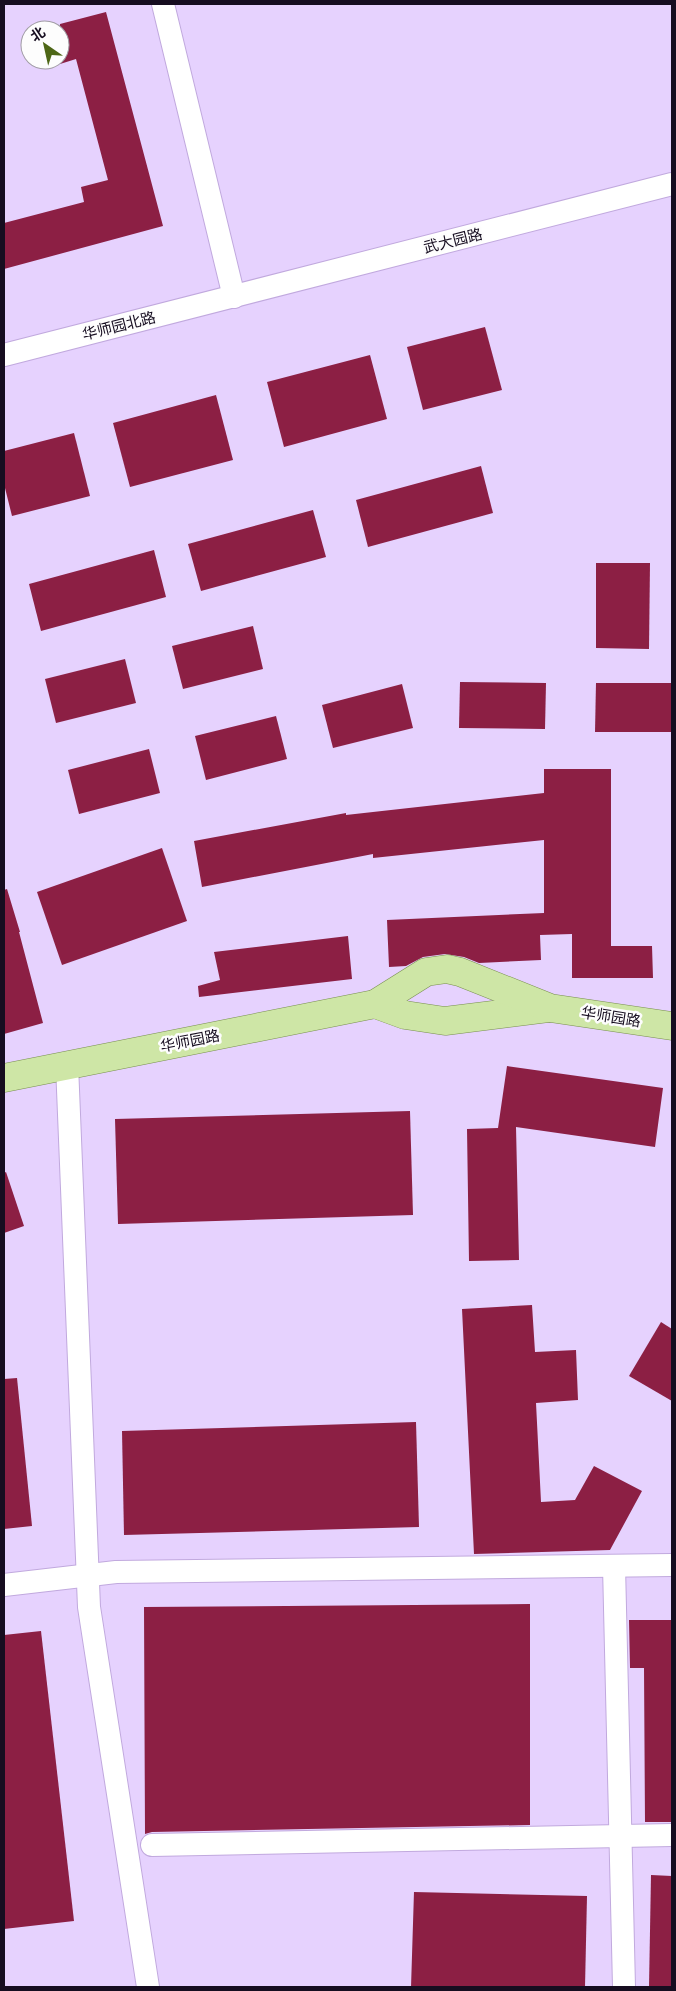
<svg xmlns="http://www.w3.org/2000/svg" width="676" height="1991" viewBox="0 0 676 1991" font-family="Rubik,'Noto Sans SC',sans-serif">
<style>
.building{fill:#8c1f44}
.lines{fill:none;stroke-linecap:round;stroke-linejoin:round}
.minor-casing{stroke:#c1a9de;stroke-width:24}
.major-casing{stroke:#798f50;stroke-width:29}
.minor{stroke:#fff;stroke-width:22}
.major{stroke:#cee6a6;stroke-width:28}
.labels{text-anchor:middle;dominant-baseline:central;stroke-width:5;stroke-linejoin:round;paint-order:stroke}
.street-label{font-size:15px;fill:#160d20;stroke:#fdfdfd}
</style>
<rect width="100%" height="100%" fill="#e6d2fe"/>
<g class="building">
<polygon points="106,12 163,226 4,269 4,223 84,202 81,187 108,180 76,59 60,64 60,24"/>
<polygon points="485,327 502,390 423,410 407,347"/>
<polygon points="370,355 387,419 284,447 267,382"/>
<polygon points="216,395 233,460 130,487 113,423"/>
<polygon points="74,433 90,496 12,516 4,484 4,451"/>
<polygon points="481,466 493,513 368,547 356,500"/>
<polygon points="313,510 326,557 201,591 188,544"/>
<polygon points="154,550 166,597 41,631 29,584"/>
<polygon points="596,563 650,563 649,649 596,648"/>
<polygon points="253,626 263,669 183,689 172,646"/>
<polygon points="125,659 136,703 56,723 45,679"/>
<polygon points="460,682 546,683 545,729 459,728"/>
<polygon points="596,683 672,683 672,732 595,732"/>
<polygon points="402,684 413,728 333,748 322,705"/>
<polygon points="276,716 287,759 206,780 195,736"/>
<polygon points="149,749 160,793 79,814 68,770"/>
<polygon points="544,769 611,769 611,946 652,946 653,978 572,978 572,934 540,935 541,960 479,963 464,957 445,954 423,957 406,966 389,967 387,920 544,913 544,840 373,858 373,854 202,887 194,841 346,813 346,815 544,793"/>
<polygon points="162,848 187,921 62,965 37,892"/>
<polygon points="7,889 20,932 19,932 43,1023 4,1034 4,890"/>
<polygon points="348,936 352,979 199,997 198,986 220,980 214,952"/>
<polygon points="507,1066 663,1088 655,1147 516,1127 519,1260 469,1261 467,1129 498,1128"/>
<polygon points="410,1111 413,1215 118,1224 115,1119"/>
<polygon points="6,1172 24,1226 4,1233 4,1173"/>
<polygon points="532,1305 535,1352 576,1350 578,1400 536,1403 541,1502 575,1500 594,1466 642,1491 610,1550 474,1554 462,1309"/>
<polygon points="661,1322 672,1329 672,1401 629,1376"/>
<polygon points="17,1378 32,1526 4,1529 4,1379"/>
<polygon points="416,1422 419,1527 124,1535 122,1431"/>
<polygon points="530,1604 530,1825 152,1832 145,1834 144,1607"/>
<polygon points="629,1620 672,1620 672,1822 645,1822 644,1668 630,1668"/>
<polygon points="41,1631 74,1921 4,1929 4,1635"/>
<polygon points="651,1875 672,1876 672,1987 649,1987"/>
<polygon points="414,1892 587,1896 585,1987 411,1987"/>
</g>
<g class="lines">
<defs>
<g id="minor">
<polyline points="163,4 234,297"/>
<polyline points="4,355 672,184"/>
<polyline points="67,1065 89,1607 148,1987"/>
<polyline points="614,1566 624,1987"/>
<polyline points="4,1585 116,1572 672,1565"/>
<polyline points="152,1845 672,1835"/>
</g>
<g id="major">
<polyline points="375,1004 405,1015 445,1021 548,1008"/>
<polyline points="4,1078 375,1004 426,972 447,969 460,972 550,1008 672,1026"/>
</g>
</defs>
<use href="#minor" class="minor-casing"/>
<use href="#major" class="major-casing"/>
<use href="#minor" class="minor"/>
<use href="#major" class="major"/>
</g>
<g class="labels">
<g class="street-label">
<text transform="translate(453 241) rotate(-14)">武大园路</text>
<text transform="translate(119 326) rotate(-14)">华师园北路</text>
<text transform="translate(611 1017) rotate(9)">华师园路</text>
<text transform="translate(190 1041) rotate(-11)">华师园路</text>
</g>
</g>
<rect width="676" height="1991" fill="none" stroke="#160d20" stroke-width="10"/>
<g transform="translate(45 45) rotate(326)"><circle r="24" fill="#fdfdfd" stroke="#a19da5"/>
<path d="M0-4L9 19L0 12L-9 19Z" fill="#4d6616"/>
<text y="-8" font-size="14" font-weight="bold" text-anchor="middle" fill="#160d20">北</text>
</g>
</svg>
